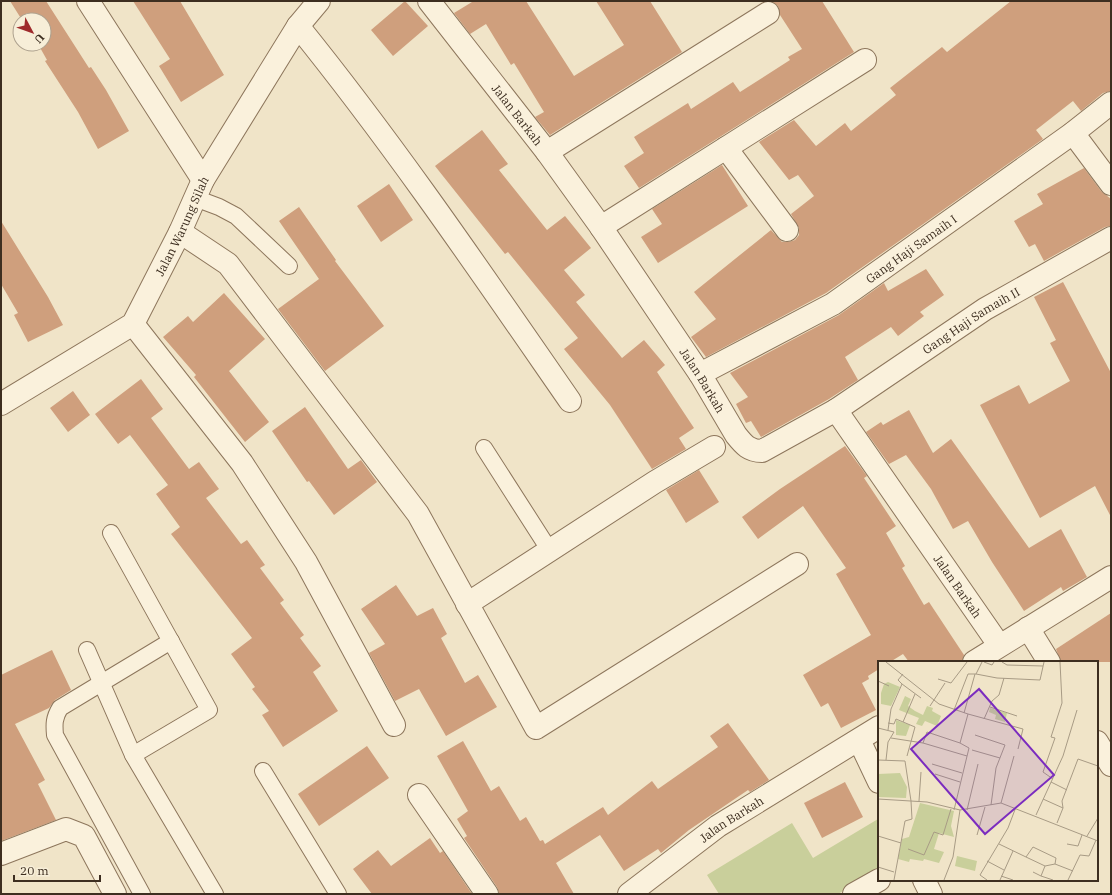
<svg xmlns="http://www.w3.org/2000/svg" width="1112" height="895" viewBox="0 0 1112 895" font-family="'IBM Plex Serif',serif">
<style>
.green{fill:#c9cf9b}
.building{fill:#cf9f7d}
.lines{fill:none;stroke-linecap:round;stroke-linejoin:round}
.service-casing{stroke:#8d765c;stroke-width:18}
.minor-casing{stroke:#8d765c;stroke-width:24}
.tertiary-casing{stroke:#8d765c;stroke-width:24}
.service{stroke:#faf1dc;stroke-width:16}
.minor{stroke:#faf1dc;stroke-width:22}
.tertiary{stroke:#faf1dc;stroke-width:22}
.labels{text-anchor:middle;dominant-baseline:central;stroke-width:3.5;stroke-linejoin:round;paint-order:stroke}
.street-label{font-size:12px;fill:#3d2e20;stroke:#f7eed8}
.inset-road{fill:none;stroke:#a89b85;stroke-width:1}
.view{fill:#7b2cbf;fill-opacity:0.15;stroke:#7b2cbf;stroke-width:2}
.inset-edge{fill:none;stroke:#3d2e20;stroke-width:2}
</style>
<rect width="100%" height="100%" fill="#f0e4c8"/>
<polygon class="green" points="878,819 879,869 838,894 719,894 707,875 792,823 813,858"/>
<g class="building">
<polygon points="10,1 46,1 89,68 91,67 106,90 129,131 98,149 78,112 45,61 47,60 38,44 44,44 44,20 22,20"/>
<polygon points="133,1 180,1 224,75 181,102 159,66 170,59"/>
<polygon points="405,1 428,26 393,56 371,30"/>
<polygon points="471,1 526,1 574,76 624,45 596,1 650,1 682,52 550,135 535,117 544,112 514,63 511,65 486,24 470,34 454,13 472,2"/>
<polygon points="771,1 822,1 854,52 639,188 624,166 644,153 634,137 688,103 691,109 733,82 740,92 790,60 788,57 802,49 780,15 778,6"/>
<polygon points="1011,1 1111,1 1111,91 1103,93 1081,111 1073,101 1036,130 1043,139 826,293 706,357 691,337 716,319 694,292 771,230 782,242 789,242 795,240 799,235 799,228 791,214 814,196 798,175 789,180 759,142 794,120 816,146 845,123 851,131 896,95 890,88 942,47 947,52"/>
<polygon points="482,130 508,164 499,170 547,230 565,216 591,248 564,270 585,295 576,302 622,358 644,340 665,365 657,372 694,428 679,438 686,449 652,469 610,405 564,349 578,338 508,252 505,254 435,166"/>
<polygon points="722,165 748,206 658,263 641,237 662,224 652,209"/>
<polygon points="1084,168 1101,191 1111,199 1111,226 1105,227 1044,261 1035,244 1029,247 1014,221 1043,204 1037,194"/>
<polygon points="389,184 413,220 381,242 357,206"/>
<polygon points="299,207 336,260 335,261 384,326 325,371 278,309 319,279 279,221"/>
<polygon points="1,221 48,297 63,325 28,342 14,315 18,313 1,284"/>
<polygon points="926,269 944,295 920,312 924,316 898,336 891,327 845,357 858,380 829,399 761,437 751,421 746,423 736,404 748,397 730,373 839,315 884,283 888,291"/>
<polygon points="1063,282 1111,373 1111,517 1095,486 1040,518 980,405 1019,385 1029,404 1070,381 1050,343 1056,340 1034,297"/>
<polygon points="224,293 265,339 229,371 269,422 245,442 194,377 196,375 163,337 188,316 193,322"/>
<polygon points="141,379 163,409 151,418 189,469 199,462 219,489 206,498 241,544 247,540 265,565 260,568 284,600 280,603 304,635 300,638 321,666 313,672 338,711 283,747 262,715 269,711 252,689 255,687 231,654 252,638 171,534 180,527 156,494 168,485 130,435 118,444 95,414"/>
<polygon points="73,391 90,415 68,432 50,408"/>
<polygon points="305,407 348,469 361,460 377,482 334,515 309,481 307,482 272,431"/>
<polygon points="909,410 933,453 951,439 1029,548 1061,529 1087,577 1063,591 1061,587 1024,611 992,562 968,521 953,529 931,489 906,455 889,464 866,432 881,422 883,425"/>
<polygon points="845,446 867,476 864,478 896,526 886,533 905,566 902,568 924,605 929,602 964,655 962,662 909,662 903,654 890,662 879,662 879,669 868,676 869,679 862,683 876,710 841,728 828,703 821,707 803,675 871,635 836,574 846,568 803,506 758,539 742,517 780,489"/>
<polygon points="699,470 719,502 686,523 666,490"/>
<polygon points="396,585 417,616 433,608 447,634 441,638 465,683 478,675 497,707 446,736 419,689 395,701 369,653 385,644 361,609"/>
<polygon points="1111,613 1111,662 1061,662 1056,649"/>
<polygon points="52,650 71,690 55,700 49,708 15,724 45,780 38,784 56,820 1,841 1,675"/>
<polygon points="728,723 769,780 750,792 748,790 689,830 661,853 658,849 624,871 600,835 556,863 574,894 499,894 497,887 464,838 467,836 457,819 468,811 437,756 463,741 491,791 499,786 520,821 526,817 540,841 543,840 545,844 603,807 608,815 652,781 658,789 718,747 710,736"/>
<polygon points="367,746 389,778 319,826 298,794"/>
<polygon points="845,782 863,817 822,838 804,803"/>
<polygon points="430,838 440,853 443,851 472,894 372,894 353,869 378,850 391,866"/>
</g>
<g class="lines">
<defs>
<g id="service">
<polyline points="195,198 219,207 236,216 289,266"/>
<polyline points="484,448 550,551"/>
<polyline points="111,533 209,710 133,755 215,894"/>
<polyline points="87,650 133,755"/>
<polyline points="263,771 338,894"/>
<path d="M142 894 55 735C54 724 54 718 60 708L171 641"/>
</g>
<g id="minor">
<polyline points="88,1 203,180"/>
<path id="s1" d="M429 1 547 152 601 227 700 374 736 435C744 445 749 451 762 451L836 410 999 645"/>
<path d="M298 26C395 146 482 274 570 401"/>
<polyline points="1073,133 1111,184"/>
<polyline points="726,148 787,230"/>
<polyline points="547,152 768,13"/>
<polyline points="601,227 865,60"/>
<polyline points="180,232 228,264 418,514 536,728 797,564"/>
<polyline points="133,324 242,463 306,562 394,725"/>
<path id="s2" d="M700 374 833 304 1073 133 1111 103"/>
<path id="s3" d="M836 410 985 309 1111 238"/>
<polyline points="467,604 655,482 714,447"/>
<polyline points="1028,628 1049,662"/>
<polyline points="974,662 1111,577"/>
<polyline points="859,740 879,782"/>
<polyline points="1097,742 1111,765"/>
<polyline points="419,795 487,894"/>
<polyline points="1,854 66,829 84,836 115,894"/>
<polyline points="924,880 931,894"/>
<path id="s4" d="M629 894 718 826 879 727"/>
<polyline points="854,894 879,880"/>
</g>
<g id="tertiary">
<path id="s5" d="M1 404 133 324 180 232 203 180 298 26 319 1"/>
</g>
</defs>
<use href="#service" class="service-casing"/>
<use href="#minor" class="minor-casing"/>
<use href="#tertiary" class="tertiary-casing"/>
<use href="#service" class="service"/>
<use href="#minor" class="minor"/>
<use href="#tertiary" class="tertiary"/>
</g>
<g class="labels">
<g class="street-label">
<text stroke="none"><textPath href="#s1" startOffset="144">Jalan Barkah</textPath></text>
<text stroke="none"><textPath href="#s5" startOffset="264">Jalan Warung Silah</textPath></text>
<text stroke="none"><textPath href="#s2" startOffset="246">Gang Haji Samaih I</textPath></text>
<text stroke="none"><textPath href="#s3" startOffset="162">Gang Haji Samaih II</textPath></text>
<text stroke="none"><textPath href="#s1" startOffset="468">Jalan Barkah</textPath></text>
<text stroke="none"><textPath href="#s1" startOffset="863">Jalan Barkah</textPath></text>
<text stroke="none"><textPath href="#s4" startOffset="127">Jalan Barkah</textPath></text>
</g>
</g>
<g transform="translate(878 661)">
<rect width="220" height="220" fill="#f0e4c8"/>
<path d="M10 21 22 26 13 45 3 43V32L6 23ZM27 35 33 38 30 45 37 50 45 54 49 45 55 47 54 50 63 55 59 65 47 60 44 65 38 63 41 57 21 49ZM112 47 129 52 127 61 117 58 118 54 111 51ZM18 59 32 64 28 75 18 74ZM22 112 29 126 28 137 0 136V113ZM42 142 76 150 73 165 76 176 61 172 56 188 66 191 61 202 46 198 45 200 32 198 31 201 20 198 24 178 31 176ZM79 195 99 200 97 210 77 205Z" fill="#c9cf9b"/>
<path class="inset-road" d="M8 1 61 43 90 53 145 68 140 88M104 1 98 13 119 17 162 19 166 1M106 1 114 4 116 1M124 1 129 4 165 5M60 18 73 22 89 1M0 20 11 25M24 23 43 37M52 45 67 22M112 46 139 55M76 49 90 13H98M86 52 97 13M106 58 114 40 121 34 126 17M25 61 37 33M10 62 16 63 18 58 37 66 29 95M0 67 16 71 10 81 8 99M10 69 13 48 24 23 20 19 25 13M97 74 127 84 118 107 113 144M13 77 45 82 89 95M45 82 49 71 82 82M94 89 122 97M0 99 27 100 33 140 34 158 27 160 16 219M54 103 84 112M57 113 82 121M175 118 165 111 177 77 173 76 184 42 182 1M173 121 189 129M0 138 49 141 82 149 123 142 220 180M165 138 185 147M41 140 43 111M123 142 136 95M76 149 91 87 82 82 90 53M89 149 100 103M158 154 185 95 199 49M179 162 185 147 184 140 200 98 220 105M99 174 107 146M0 175 23 182M209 175 220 157M121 183 148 196 155 186 178 197 177 203 195 210M189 183 200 185 204 174M30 188 46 194 56 171 65 174 73 148M148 196 167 205 177 203M109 200 126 209M0 206 16 211M155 211 163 215 167 205M123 215 135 219M163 215 175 219M66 219 75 196 82 149M109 219 102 214 130 167 138 146M122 219 135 190M190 219 202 194 211 195 218 179"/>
<path class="view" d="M101 28 176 114 107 173 33 88Z"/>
<rect width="220" height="220" class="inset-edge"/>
</g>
<rect width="1112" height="895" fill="none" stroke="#3d2e20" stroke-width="4"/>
<g transform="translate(32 32) rotate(131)"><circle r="19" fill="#f7eed8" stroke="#ada18e"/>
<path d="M0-3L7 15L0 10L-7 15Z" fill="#9e2a2b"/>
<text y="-6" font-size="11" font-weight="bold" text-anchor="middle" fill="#3d2e20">U</text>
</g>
<path d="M14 875v6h86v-6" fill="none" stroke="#3d2e20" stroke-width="2"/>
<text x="20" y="875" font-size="12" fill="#3d2e20" stroke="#f7eed8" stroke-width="3" paint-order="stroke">20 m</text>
</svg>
